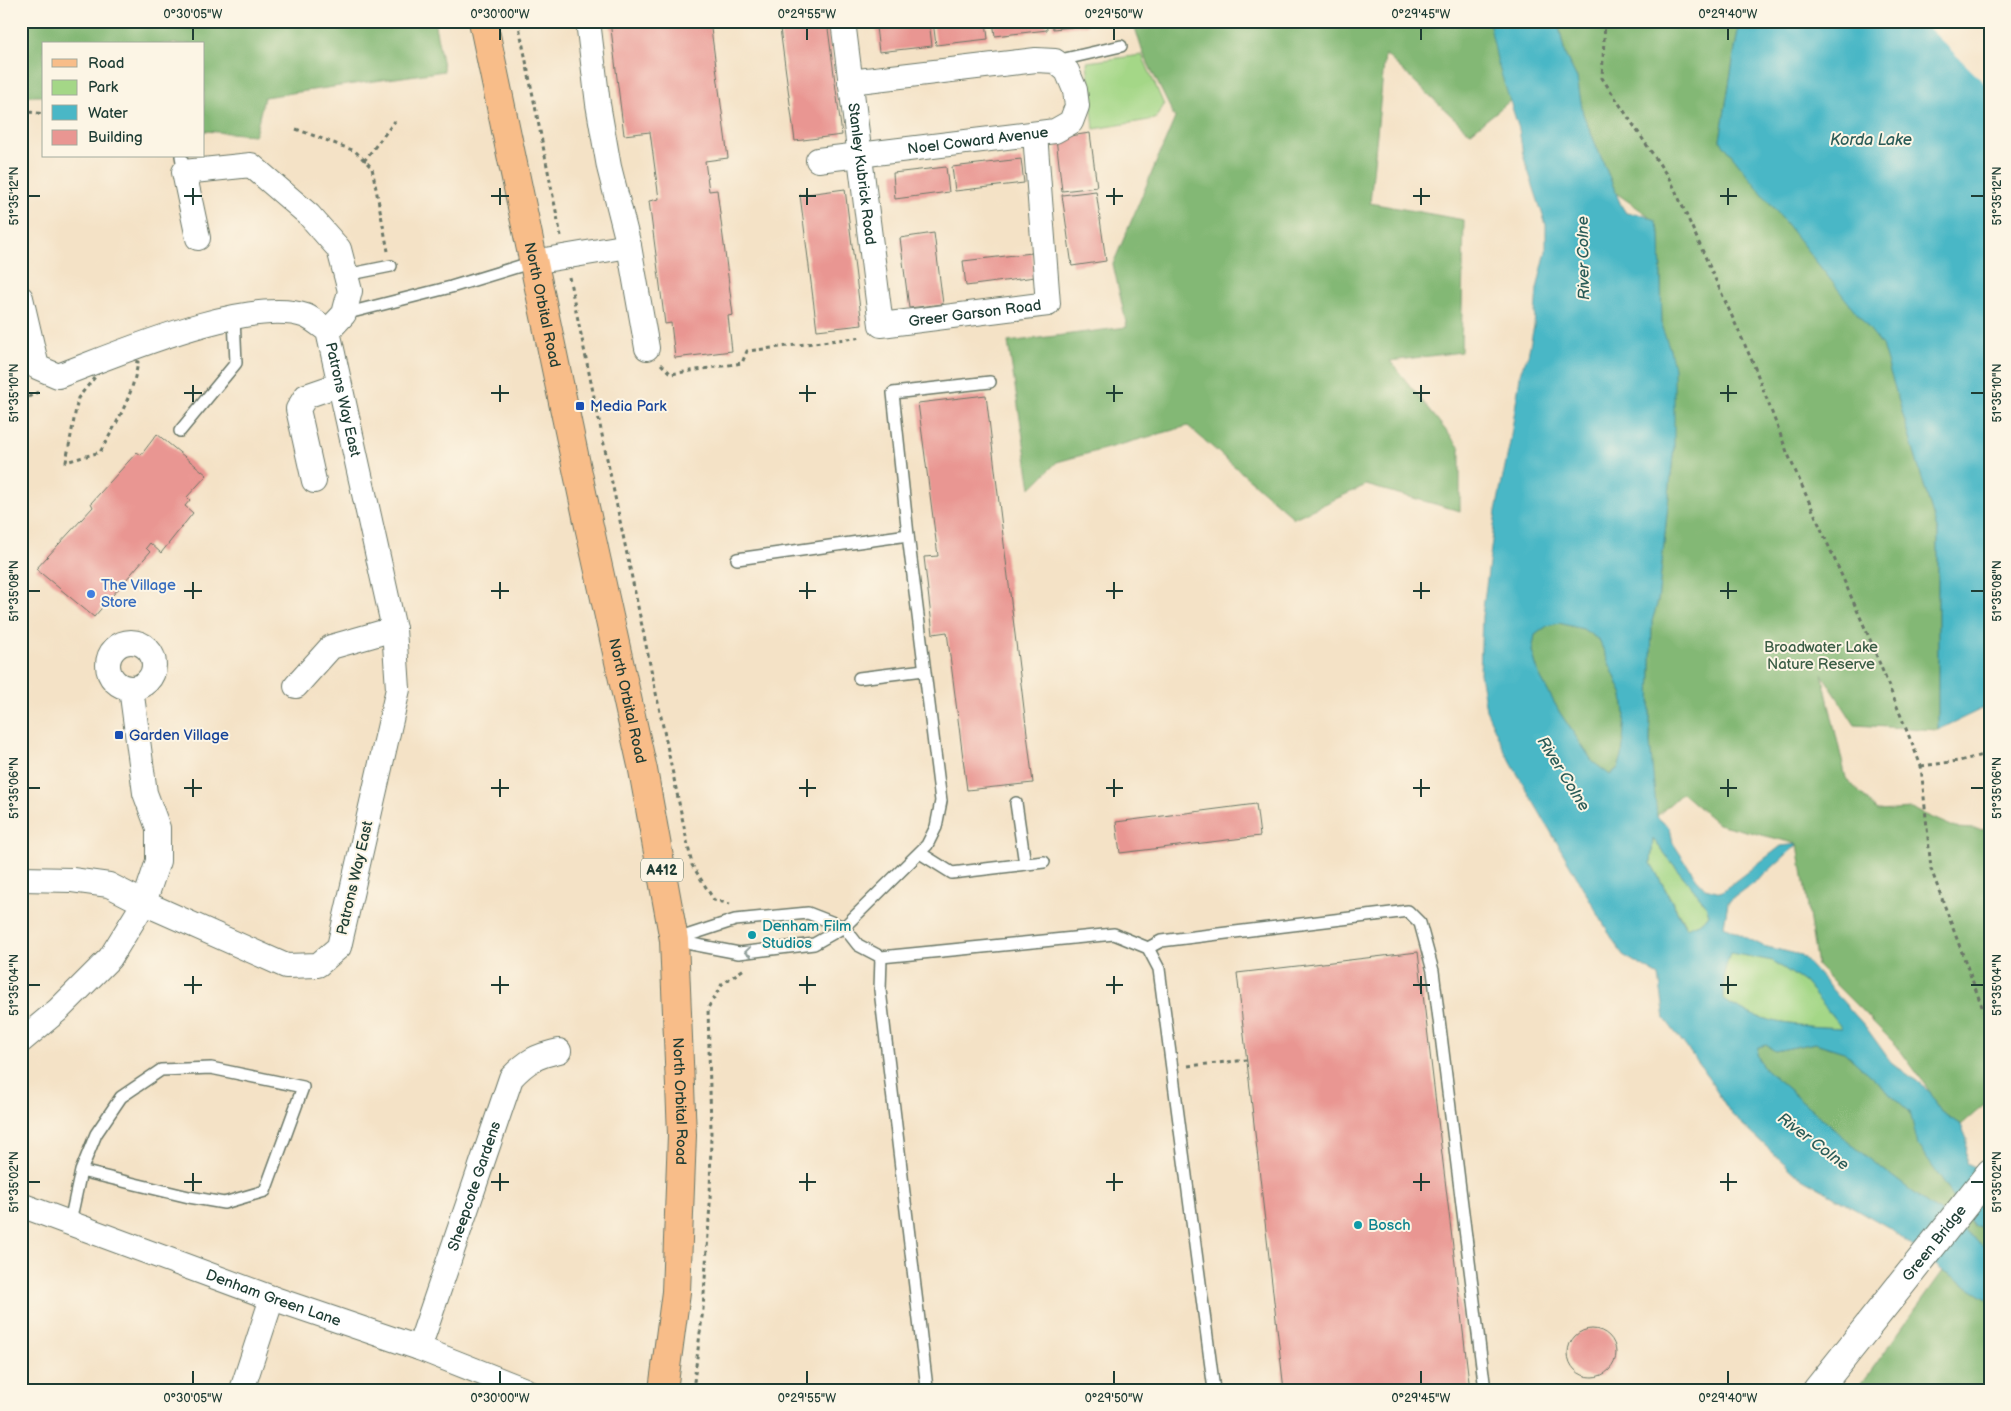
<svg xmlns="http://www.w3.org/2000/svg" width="2011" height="1411" viewBox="0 0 2011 1411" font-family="'Balsamiq Sans',sans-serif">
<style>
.green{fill:#a4d787;stroke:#628a5e}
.forest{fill:#83b874;stroke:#517a54}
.water{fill:#4ab7c6;stroke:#347a7d;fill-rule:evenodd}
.pier{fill:#f4e2c6}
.building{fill:#e99692}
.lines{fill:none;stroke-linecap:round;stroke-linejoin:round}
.service-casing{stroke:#6a7767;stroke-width:14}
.minor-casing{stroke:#6a7767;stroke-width:26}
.tertiary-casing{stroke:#6a7767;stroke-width:30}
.primary-casing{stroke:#6a7767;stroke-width:30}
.path{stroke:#6a7767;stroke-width:3;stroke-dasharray:4 4;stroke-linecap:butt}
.service{stroke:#fff;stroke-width:11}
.minor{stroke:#fff;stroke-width:24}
.tertiary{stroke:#fff;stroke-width:28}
.primary{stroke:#f8bd89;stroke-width:28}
.oneway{stroke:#8f9e9a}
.ticks{fill:none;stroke:#1f3d34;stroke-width:2}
.transit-dot{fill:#1a4fb4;stroke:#fcf5e5;stroke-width:2}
.shop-dot{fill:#3f7fe0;stroke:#fcf5e5;stroke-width:2}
.culture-dot{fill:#0f9aa8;stroke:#fcf5e5;stroke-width:2}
.labels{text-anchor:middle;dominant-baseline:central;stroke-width:4;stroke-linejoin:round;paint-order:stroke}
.shield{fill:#fcf5e5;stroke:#617469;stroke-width:1}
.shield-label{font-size:14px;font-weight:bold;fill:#1f3d34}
.street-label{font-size:15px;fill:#1f3d34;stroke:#fcf5e5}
.transit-label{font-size:15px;fill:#164399;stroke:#fcf5e5;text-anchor:start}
.shop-label{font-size:15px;fill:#366cbe;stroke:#fcf5e5;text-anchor:start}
.park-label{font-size:15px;fill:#3a5c45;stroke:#fcf5e5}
.culture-label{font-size:15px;fill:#0d838f;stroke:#fcf5e5;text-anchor:start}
.water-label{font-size:16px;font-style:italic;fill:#2a5c58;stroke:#fcf5e5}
.neatline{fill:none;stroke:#1f3d34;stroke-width:2}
.ticks-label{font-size:12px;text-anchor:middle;fill:#1f3d34}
</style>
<rect width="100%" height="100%" fill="#fcf5e5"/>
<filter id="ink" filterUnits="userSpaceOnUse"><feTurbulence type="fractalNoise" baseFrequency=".02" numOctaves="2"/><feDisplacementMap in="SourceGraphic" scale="10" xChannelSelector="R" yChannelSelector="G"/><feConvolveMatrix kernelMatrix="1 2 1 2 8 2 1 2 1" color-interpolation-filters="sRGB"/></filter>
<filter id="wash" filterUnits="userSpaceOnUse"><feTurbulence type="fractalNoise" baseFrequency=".0096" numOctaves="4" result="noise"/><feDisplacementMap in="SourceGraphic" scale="20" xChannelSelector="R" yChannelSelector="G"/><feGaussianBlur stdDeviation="1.12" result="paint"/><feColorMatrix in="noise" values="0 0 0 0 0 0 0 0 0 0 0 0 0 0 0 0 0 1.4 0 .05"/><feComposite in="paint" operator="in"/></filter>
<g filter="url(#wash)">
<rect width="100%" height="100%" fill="#f4e2c6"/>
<g class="green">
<polygon points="1142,55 1164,105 1155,119 1094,129 1087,62"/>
<polygon points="1653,839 1706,905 1709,915 1699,923 1687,928 1651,863"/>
<path d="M1729 952 1773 961 1804 982 1843 1028C1799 1026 1761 1025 1724 1000V973Z"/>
</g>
<g class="forest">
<polygon points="21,21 434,21 444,71 264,97 255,135 204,131 204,44 44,44 44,96 28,96 21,100"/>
<polygon points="1133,21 1489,21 1511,100 1470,133 1385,54 1370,203 1464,220 1461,352 1390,361 1460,448 1460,511 1366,485 1294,518 1188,426 1057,462 1031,488 1008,342 1127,327 1113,264 1175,118 1143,53"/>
<polygon points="1558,21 1729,21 1738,30 1720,140 1882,344 1938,532 1938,730 1855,725 1822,674 1846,778 1877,811 1912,809 1956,828 1990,830 1990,1100 1961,1125 1941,1112 1930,1091 1897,1046 1817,966 1798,844 1718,824 1682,793 1656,817 1650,743 1650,708 1652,621 1658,601 1674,447 1670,349 1662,329 1660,234 1655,220 1616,193 1583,114 1577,78 1565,55"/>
<polygon points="1559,623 1583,629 1599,640 1623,695 1625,714 1622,757 1618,768 1609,775 1593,762 1560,713 1539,675 1532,651 1535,635 1547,626"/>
<polygon points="1815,1043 1844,1052 1910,1112 1919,1146 1973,1226 1990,1231 1990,1251 1863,1154 1762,1066 1757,1054 1758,1047 1766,1045 1775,1051"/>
<polygon points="1943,1271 1990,1300 1990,1390 1857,1390"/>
</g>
<g class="water">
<path d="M1489 21H1558L1565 55 1577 78 1583 114 1621 205 1626 213 1645 215 1655 220 1660 234 1662 328 1670 349 1674 368V447L1658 601 1652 621 1650 708V743L1657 817 1670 828 1673 843 1696 878 1705 888 1721 892 1781 846 1798 844 1764 875 1728 902 1724 926 1763 946 1801 955 1865 1026 1891 1062 1930 1091 1941 1112 1961 1125 1967 1139 1966 1163 1990 1175V1231L1974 1226 1918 1146 1910 1112 1844 1052 1815 1043 1775 1051 1766 1045 1758 1047 1757 1054 1762 1066 1863 1154 1990 1251V1300L1943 1271 1888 1227 1798 1176 1731 1114 1702 1068 1665 1019 1659 976 1623 955 1613 940 1506 754 1486 710 1480 673 1482 616 1496 511 1510 442 1521 370 1528 355 1534 326 1537 289 1546 251V225L1523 155 1519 129 1498 64ZM1559 623 1583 629 1599 640 1623 695 1625 714 1622 757 1618 768 1610 775 1593 762 1560 713 1539 675 1532 651 1535 635 1547 626ZM1653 839 1706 905 1709 915 1699 923 1686 928 1651 863ZM1730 953 1773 961 1804 982 1842 1028C1799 1026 1761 1025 1724 1000V973Z"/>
<polygon points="1729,21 1990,21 1990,705 1938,730 1938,532 1882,345 1720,140 1738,31"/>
</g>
<polygon class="pier" points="1922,21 1979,21 1990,32 1990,89"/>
<g id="blocks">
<g class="building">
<polygon points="610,21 710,21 728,158 705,161 709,191 717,190 733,315 728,316 732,351 675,358 671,323 665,324 649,201 659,199 650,132 624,135"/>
<polygon points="779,21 827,21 842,135 795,141"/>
<polygon points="929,21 932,46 879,52 876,27"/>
<polygon points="933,21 986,21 988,39 936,45"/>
<polygon points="993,21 1046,21 1047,30 995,36"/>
<polygon points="1052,21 1087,21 1088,25 1053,29"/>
<polygon points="1090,133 1097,187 1062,191 1056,138"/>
<polygon points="1021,159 1024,183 955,191 952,167"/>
<polygon points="946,167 949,192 895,199 893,173"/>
<polygon points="845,189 862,325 817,330 800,195"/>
<polygon points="1096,191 1106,261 1072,266 1062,195"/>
<polygon points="934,233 943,304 909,308 900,238"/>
<polygon points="1032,253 1035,277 966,286 963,261"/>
<polygon points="986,395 1033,783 967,790 947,632 933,634 924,557 938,556 918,403"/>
<polygon points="157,434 207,475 187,497 190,500 185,506 193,513 161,553 150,543 146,548 150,552 94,617 36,569 93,507 91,503 137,452 141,455"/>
<polygon points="1256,804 1260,836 1120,853 1116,822"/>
<polygon points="1418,952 1470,1390 1284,1390 1237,973"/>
<circle cx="1592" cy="1353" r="24"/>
</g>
</g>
</g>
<g filter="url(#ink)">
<use href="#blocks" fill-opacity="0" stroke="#6a7767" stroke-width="1"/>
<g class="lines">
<defs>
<g id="service">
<polyline points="1056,61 1121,46"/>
<polyline points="181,156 184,172"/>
<polyline points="346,275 391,266"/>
<polyline points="344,314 451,287 533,262"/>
<polyline points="180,431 236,363 234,318"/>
<polyline points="737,559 908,535"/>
<polyline points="859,678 924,670"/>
<polyline points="1016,803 1025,864"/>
<polyline points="920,853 952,873 1044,862"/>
<polyline points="674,940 735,920 808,913 844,927 858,945 881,957 1114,934 1148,948 1159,969 1214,1390"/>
<polyline points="676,941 739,953 814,944 844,927 927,845 936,827 941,801 908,535 893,393 990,382"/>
<polyline points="1148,948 1161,941 1408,911 1420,923 1433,971 1485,1390"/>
<polyline points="881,957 880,990 927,1388"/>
<polyline points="70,1222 81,1171 96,1134 121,1097 161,1070 211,1068 303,1087 265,1191 224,1203 189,1197 81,1171"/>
</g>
<g id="minor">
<polyline points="588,21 598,104 609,167 629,246 647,348"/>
<path id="s1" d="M843 21 881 325 1048 304 1035 134"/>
<path id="s2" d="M818 160 1055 131 1071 122 1077 106 1075 90 1067 71 1055 61 1036 60 850 82"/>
<polyline points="198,238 184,172 251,165 309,215 339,249 350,291 344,314 328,331"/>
<polyline points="533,262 629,246"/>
<path id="s3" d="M21 298 37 367 58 376C115 355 249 296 306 316 313 319 321 326 328 331L394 629 398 689 339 947 318 965 286 966 144 903 109 885 72 880 21 879"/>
<polyline points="314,481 298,409 306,396 338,385"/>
<circle cx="131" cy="665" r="23"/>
<polyline points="296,686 331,647 394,629"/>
<polyline points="21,1041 58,1010 110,958 144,903 158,861 158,828 145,793 131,688"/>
<path id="s4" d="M21 1205 272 1298 419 1348 525 1390"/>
<path id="s5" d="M419 1348 511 1078C527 1061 536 1056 559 1051"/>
<polyline points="242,1390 272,1298"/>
</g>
<g id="tertiary">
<path id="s6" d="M1817 1390 1990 1173"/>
</g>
<g id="primary">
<path id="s7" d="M483 21 589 526 643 770 674 940 682 1135 676 1292 663 1390"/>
</g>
</defs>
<use href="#service" class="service-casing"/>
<use href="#minor" class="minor-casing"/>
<use href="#tertiary" class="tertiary-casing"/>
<use href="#primary" class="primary-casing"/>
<g class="path">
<polyline points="518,21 561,236"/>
<polyline points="1605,21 1602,78 1672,183 1753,363 1787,452 1869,637 1921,766 1931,869 1990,1028"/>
<polyline points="21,111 44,114"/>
<polyline points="296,129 355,151 372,168 388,251"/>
<polyline points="364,161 395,121"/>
<polyline points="569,277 692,865 714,900 730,904"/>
<path d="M112 356 138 362C133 395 117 423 100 452L66 462 78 398Z"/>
<polyline points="661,364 671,374 742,363 747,351 863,337"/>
<polyline points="21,401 38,392"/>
<polyline points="1921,766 1959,761 1990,753"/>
<polyline points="1188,1066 1247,1060"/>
<polyline points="693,1390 703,1309 710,1204 711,1129 708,1008 722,984 744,969"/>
</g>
<use href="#service" class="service"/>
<use href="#minor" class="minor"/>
<use href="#tertiary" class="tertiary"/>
<use href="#primary" class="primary"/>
</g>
<defs><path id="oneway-chevron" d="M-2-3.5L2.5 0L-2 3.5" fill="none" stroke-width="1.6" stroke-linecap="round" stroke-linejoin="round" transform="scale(1.25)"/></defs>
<use class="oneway" href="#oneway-chevron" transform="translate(748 952) rotate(173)"/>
</g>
<path class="ticks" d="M193 28V40M500 28V40M807 28V40M1114 28V40M1421 28V40M1728 28V40M193 188V205M500 188V205M807 188V205M1114 188V205M1421 188V205M1728 188V205M28 196H40M184 196H202M491 196H509M799 196H816M1106 196H1123M1413 196H1430M1720 196H1737M1971 196H1984M193 385V402M500 385V402M807 385V402M1114 385V402M1421 385V402M1728 385V402M28 393H40M184 393H202M491 393H509M799 393H816M1106 393H1123M1413 393H1430M1720 393H1737M1971 393H1984M193 582V599M500 582V599M807 582V599M1114 582V599M1421 582V599M1728 582V599M28 591H40M184 591H202M491 591H509M799 591H816M1106 591H1123M1413 591H1430M1720 591H1737M1971 591H1984M193 779V797M500 779V797M807 779V797M1114 779V797M1421 779V797M1728 779V797M28 788H40M184 788H202M491 788H509M799 788H816M1106 788H1123M1413 788H1430M1720 788H1737M1971 788H1984M193 976V994M500 976V994M807 976V994M1114 976V994M1421 976V994M1728 976V994M28 985H40M184 985H202M491 985H509M799 985H816M1106 985H1123M1413 985H1430M1720 985H1737M1971 985H1984M193 1173V1191M500 1173V1191M807 1173V1191M1114 1173V1191M1421 1173V1191M1728 1173V1191M28 1182H40M184 1182H202M491 1182H509M799 1182H816M1106 1182H1123M1413 1182H1430M1720 1182H1737M1971 1182H1984M193 1371V1384M500 1371V1384M807 1371V1384M1114 1371V1384M1421 1371V1384M1728 1371V1384"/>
<g class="transit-dot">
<rect x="575" y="401" width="10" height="10" rx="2.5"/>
<rect x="114" y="730" width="10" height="10" rx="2.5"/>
</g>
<circle class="shop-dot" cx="91" cy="594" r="5"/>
<g class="culture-dot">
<circle cx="752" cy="935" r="5"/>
<circle cx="1358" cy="1225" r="5"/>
</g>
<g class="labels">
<rect class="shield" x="641" y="858.5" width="42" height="23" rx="4"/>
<g class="shield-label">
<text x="662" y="870">A412</text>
</g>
<g class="street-label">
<text stroke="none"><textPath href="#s2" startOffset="161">Noel Coward Avenue</textPath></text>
<text stroke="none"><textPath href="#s1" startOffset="154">Stanley Kubrick Road</textPath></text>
<text stroke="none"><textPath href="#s7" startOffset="290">North Orbital Road</textPath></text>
<text stroke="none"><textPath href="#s1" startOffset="401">Greer Garson Road</textPath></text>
<text stroke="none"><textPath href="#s3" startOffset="449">Patrons Way East</textPath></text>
<text stroke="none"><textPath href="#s7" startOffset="695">North Orbital Road</textPath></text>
<text transform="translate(355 878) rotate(-77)">Patrons Way East</text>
<text stroke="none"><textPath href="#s7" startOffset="1100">North Orbital Road</textPath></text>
<text stroke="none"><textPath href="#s5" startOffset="171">Sheepcote Gardens</textPath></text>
<text stroke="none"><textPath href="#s6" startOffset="188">Green Bridge</textPath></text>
<text stroke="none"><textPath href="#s4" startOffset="269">Denham Green Lane</textPath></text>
</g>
<g class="transit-label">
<text x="590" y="406">Media Park</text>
<text x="129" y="735">Garden Village</text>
</g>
<g class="shop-label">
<text x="101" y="585">The Village<tspan x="101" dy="17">Store</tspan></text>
</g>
<g class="park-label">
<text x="1821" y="647">Broadwater Lake<tspan x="1821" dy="17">Nature Reserve</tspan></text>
</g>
<g class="culture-label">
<text x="762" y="926">Denham Film<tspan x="762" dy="17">Studios</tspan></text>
<text x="1368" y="1225">Bosch</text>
</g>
<g class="water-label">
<text x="1871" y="140">Korda Lake</text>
<text transform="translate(1584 258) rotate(-91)">River Colne</text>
<text transform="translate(1563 774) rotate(58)">River Colne</text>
<text transform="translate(1813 1142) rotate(37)">River Colne</text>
</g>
</g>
<rect width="2011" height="1411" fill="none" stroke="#fcf5e5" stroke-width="55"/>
<rect x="42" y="42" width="162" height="115" fill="#fcf5e5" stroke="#a4ab9e"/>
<rect x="52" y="59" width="25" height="8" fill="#f8bd89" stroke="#a4ab9e"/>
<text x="88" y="68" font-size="15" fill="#1f3d34">Road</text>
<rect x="52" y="80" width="25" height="15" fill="#a4d787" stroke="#a4ab9e"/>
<text x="88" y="92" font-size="15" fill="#1f3d34">Park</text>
<rect x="52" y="105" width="25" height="15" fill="#4ab7c6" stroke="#a4ab9e"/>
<text x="88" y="118" font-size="15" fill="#1f3d34">Water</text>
<rect x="52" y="130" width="25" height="15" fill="#e99692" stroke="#a4ab9e"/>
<text x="88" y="142" font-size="15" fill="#1f3d34">Building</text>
<rect x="28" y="28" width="1956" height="1356" class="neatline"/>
<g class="ticks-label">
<text x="193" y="18">0°30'05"W</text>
<text x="500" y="18">0°30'00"W</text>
<text x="807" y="18">0°29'55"W</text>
<text x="1114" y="18">0°29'50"W</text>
<text x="1421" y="18">0°29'45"W</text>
<text x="1728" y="18">0°29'40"W</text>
<text transform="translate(14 196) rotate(-90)" y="4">51°35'12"N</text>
<text transform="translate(1997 196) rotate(-90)" y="4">51°35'12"N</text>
<text transform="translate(14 393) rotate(-90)" y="4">51°35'10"N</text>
<text transform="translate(1997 393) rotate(-90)" y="4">51°35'10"N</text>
<text transform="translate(14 591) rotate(-90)" y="4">51°35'08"N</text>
<text transform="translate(1997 591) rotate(-90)" y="4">51°35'08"N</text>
<text transform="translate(14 788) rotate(-90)" y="4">51°35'06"N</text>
<text transform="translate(1997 788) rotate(-90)" y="4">51°35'06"N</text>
<text transform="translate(14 985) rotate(-90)" y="4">51°35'04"N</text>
<text transform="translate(1997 985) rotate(-90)" y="4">51°35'04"N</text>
<text transform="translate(14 1182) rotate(-90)" y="4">51°35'02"N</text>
<text transform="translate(1997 1182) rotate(-90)" y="4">51°35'02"N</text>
<text x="193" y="1402">0°30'05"W</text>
<text x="500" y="1402">0°30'00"W</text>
<text x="807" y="1402">0°29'55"W</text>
<text x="1114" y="1402">0°29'50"W</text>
<text x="1421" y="1402">0°29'45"W</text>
<text x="1728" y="1402">0°29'40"W</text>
</g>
</svg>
